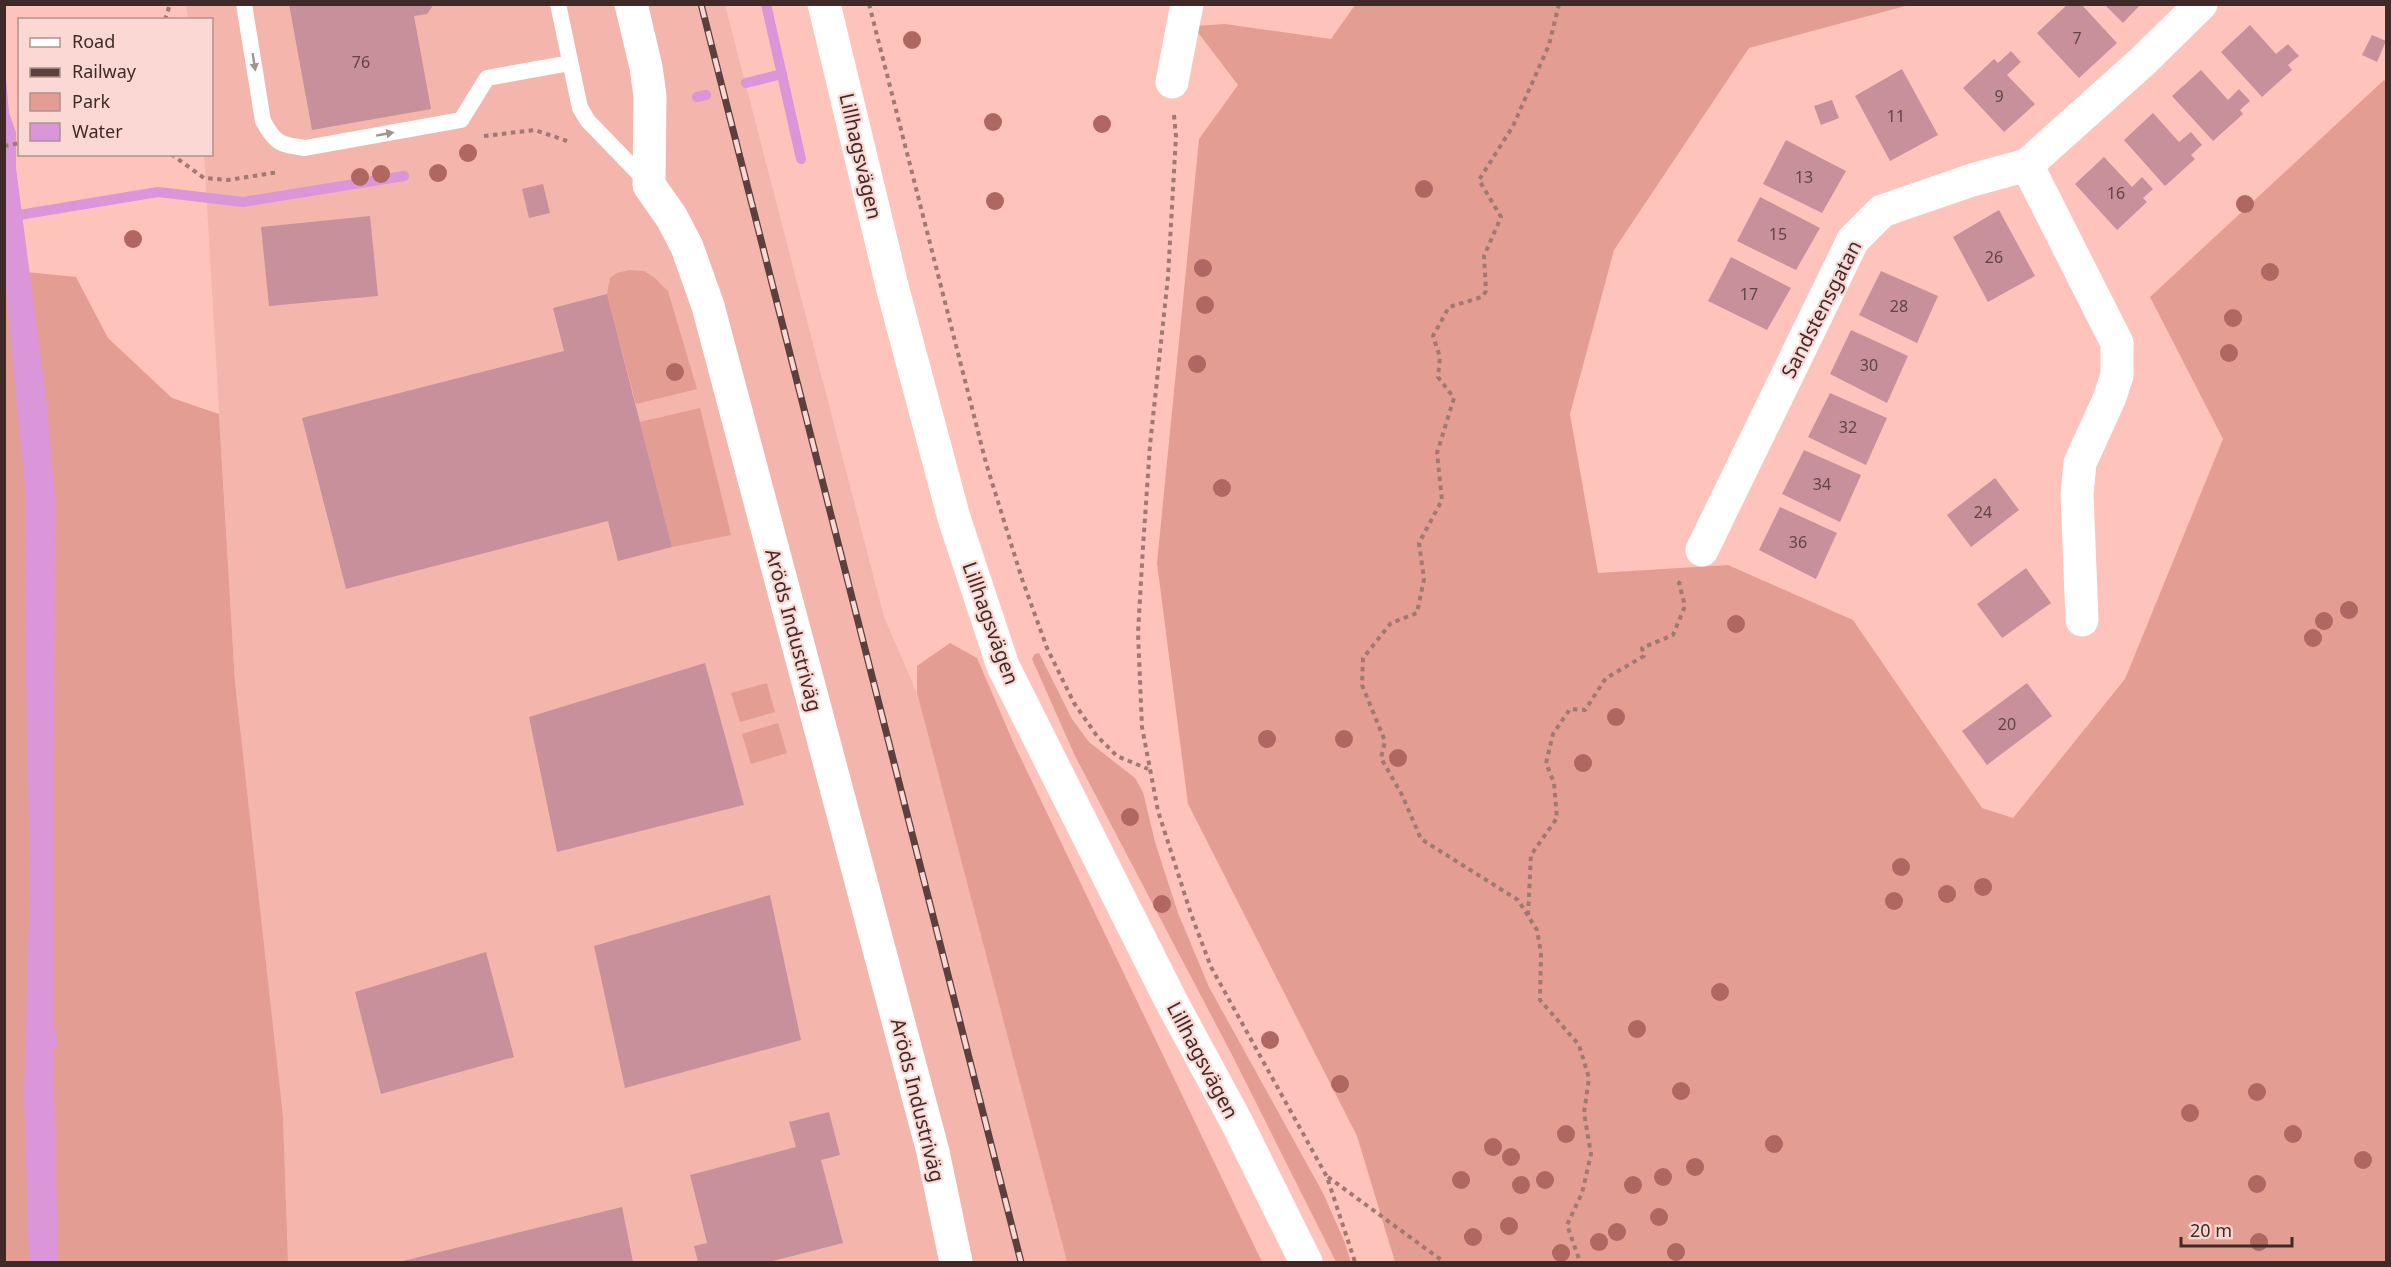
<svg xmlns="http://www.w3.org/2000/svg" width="2391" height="1267" viewBox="0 0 2391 1267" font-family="'Noto Sans',sans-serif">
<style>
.built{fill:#f4b5ac}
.green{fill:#e49d93}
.water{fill:#db95d9}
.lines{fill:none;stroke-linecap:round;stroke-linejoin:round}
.stream{stroke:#db95d9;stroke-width:10}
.building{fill:#c7909a}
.path{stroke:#a17973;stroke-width:4;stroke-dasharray:4.5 4.5;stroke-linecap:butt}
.service{stroke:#fff;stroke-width:16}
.minor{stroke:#fff;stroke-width:33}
.tertiary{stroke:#fff;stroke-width:33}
.rail-casing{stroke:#5b403d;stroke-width:7}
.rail{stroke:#fbd8d3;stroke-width:4.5;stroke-dasharray:14;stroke-linecap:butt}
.tree{fill:#b06661}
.oneway{fill:#a09493}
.labels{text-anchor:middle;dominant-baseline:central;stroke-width:4.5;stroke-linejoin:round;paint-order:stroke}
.number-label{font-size:16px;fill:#624444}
.street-label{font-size:20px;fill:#402a27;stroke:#fbd8d3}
</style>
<rect width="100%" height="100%" fill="#fec4bc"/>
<polygon class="built" points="186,5 725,5 884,617 917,693 1067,1262 288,1262 283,1116 235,682 204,155 212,154 212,20 188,19"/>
<g class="green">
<polygon points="1355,5 1909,5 1749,48 1614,250 1570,414 1598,573 1728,565 1853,620 1982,808 2013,818 2125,679 2223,439 2150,297 2384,80 2386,82 2386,1262 1395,1262 1357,1136 1188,804 1157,563 1199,139 1238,85 1193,26 1225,24 1331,39"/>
<polygon points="6,270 76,277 108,338 172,398 219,414 235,682 283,1116 288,1262 5,1262"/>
<polygon points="629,270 644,271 655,278 668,291 697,389 636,404 607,294 610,278 617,273"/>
<polygon points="700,408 731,535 672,547 640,422"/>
<polygon points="950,643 977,658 1014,744 1262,1262 1067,1262 917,693 917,666"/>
<polygon points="1039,653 1072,719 1089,742 1135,778 1143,792 1155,842 1178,913 1209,987 1323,1193 1345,1243 1351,1262 1336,1262 1231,1053 1075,756 1032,659 1035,654"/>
<polygon points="767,683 775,712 740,722 731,693"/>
<polygon points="778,723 787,753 751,764 742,734"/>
</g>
<polygon class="water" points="5,66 9,113 16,132 16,168 47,406 55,499 53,1024 59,1044 53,1049 58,1262 29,1262 24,1096 30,880 26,680 25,489 5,279"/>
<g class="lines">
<g class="stream">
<polyline points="766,4 801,159"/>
<polyline points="746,83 782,74"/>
<polyline points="697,97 706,95"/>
<polyline points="13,216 158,192 243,202 404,176"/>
</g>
</g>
<g class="building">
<polygon points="289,4 434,4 427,14 414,16 431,109 312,130"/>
<polygon points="2068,4 2081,4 2117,43 2079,78 2037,33"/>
<polygon points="2104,4 2141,4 2123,23"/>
<polygon points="2250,25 2276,54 2288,44 2299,56 2288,65 2292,70 2262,97 2221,52"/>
<polygon points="2372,35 2386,41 2377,62 2362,55"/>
<polygon points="2011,51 2021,62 2007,75 2035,104 2004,132 1963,88 1994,59 1998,63"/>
<polygon points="1902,69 1938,135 1890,161 1855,96"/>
<polygon points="2201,70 2228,100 2239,89 2250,101 2240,110 2243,114 2213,141 2172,96"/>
<polygon points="1832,100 1839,118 1821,125 1814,106"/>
<polygon points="2153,113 2179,142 2191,132 2202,145 2191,155 2195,159 2165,186 2124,140"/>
<polygon points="1786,140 1846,171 1822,213 1763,184"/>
<polygon points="2104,157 2132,187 2142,177 2153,189 2143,198 2147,202 2117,230 2075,184"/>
<polygon points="543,184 550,213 529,218 522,189"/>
<polygon points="1760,197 1820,228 1796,270 1737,241"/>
<polygon points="1999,210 2035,276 1988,302 1953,237"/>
<polygon points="370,216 378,296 269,306 261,227"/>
<polygon points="1731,257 1791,288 1767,330 1708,301"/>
<polygon points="1881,271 1938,296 1917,343 1859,315"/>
<polygon points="607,294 672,547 618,561 608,521 346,589 302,418 564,351 553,308"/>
<polygon points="1851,330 1908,356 1887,403 1830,374"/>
<polygon points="1830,393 1887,418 1866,465 1808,437"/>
<polygon points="1804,450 1861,475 1840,522 1782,494"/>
<polygon points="1995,478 2019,510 1971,547 1947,515"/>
<polygon points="1780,507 1837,533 1816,579 1759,550"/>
<polygon points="2026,568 2051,603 2002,638 1977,604"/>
<polygon points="705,663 744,805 557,852 529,717"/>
<polygon points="2027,683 2052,716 1987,765 1962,731"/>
<polygon points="770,895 801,1040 625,1088 594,946"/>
<polygon points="486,952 514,1057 381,1094 355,992"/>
<polygon points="829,1112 840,1155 821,1160 843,1243 769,1262 698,1262 694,1246 707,1243 690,1175 796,1147 789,1122"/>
<polygon points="622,1207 633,1262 399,1262"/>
</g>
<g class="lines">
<g class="path">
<polyline points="869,4 986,463 1022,579 1047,648 1074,703 1097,736 1117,756 1148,769"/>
<polyline points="1559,4 1549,45 1513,126 1479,180 1501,217 1484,256 1486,291 1482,297 1449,307 1433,336 1440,357 1438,377 1454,398 1437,453 1442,500 1419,543 1424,579 1417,613 1391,623 1363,658 1362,685 1385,741 1381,758 1402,795 1421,839 1518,900 1537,930 1541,953 1540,1000 1579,1045 1589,1078 1584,1113 1591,1154 1582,1193 1567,1225 1580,1262"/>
<polyline points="165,20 170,4"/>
<polyline points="1174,115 1176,136 1168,277 1150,445 1143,547 1138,633 1142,727 1158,811 1191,914 1211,967 1327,1177 1355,1262"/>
<polyline points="484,136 535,130 567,141"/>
<polyline points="4,146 20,143"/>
<polyline points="171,154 204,178 228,180 279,172"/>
<polyline points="1528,915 1531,855 1557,818 1554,783 1546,763 1553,734 1570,709 1585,710 1606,678 1644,656 1642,648 1673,635 1685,606 1679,583 1683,578"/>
<polyline points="1328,1177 1444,1262"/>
</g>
<g class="service">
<path d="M244 4 263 121C275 143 280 145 305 148L461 120 487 78 570 63"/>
<polyline points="558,4 580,108 588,121 647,182"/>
</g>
<g class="minor">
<polyline points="631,4 646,67 650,96 649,185 672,218 687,247 708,306 933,1152 956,1262"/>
<polyline points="1172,82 1187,4"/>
<polyline points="2027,165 2117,343 2117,375 2110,397 2080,463 2077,494 2082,620"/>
<polyline points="1702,550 1853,240 1882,211 1972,180 2027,165 2143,61 2201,4"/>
</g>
<polyline class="tertiary" points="824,4 893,290 954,518 1003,666 1171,1001 1236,1121 1306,1262"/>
<defs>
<polyline id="rail" points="701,4 1021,1262"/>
</defs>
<use href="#rail" class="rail-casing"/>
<use href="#rail" class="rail"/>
</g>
<g class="tree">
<circle cx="912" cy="40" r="9"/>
<circle cx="993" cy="122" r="9"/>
<circle cx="1102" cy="124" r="9"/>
<circle cx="468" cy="153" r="9"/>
<circle cx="438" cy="173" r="9"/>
<circle cx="381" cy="174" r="9"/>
<circle cx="360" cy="177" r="9"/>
<circle cx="1424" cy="189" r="9"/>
<circle cx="995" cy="201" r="9"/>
<circle cx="2245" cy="204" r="9"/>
<circle cx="133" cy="239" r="9"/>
<circle cx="1203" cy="268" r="9"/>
<circle cx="2270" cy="272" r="9"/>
<circle cx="1205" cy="305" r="9"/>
<circle cx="2233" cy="318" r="9"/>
<circle cx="2229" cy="353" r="9"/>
<circle cx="1197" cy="364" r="9"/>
<circle cx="675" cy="372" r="9"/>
<circle cx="1222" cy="488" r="9"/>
<circle cx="2349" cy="610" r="9"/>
<circle cx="2324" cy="621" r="9"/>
<circle cx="1736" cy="624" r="9"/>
<circle cx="2313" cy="638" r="9"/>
<circle cx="1616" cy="717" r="9"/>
<circle cx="1267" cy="739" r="9"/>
<circle cx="1344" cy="739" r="9"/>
<circle cx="1398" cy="758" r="9"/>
<circle cx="1583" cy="763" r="9"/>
<circle cx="1130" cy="817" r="9"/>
<circle cx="1901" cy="867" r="9"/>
<circle cx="1983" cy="887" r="9"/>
<circle cx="1947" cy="894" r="9"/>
<circle cx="1894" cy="901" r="9"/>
<circle cx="1162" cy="904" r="9"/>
<circle cx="1720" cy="992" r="9"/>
<circle cx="1637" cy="1029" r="9"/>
<circle cx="1270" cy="1040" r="9"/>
<circle cx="1340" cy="1084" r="9"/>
<circle cx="1681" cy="1091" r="9"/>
<circle cx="2257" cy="1092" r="9"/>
<circle cx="2190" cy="1113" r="9"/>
<circle cx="1566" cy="1134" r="9"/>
<circle cx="2293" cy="1134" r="9"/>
<circle cx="1774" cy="1144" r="9"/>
<circle cx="1493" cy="1147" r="9"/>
<circle cx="1511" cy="1157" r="9"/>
<circle cx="2363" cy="1160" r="9"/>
<circle cx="1695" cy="1167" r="9"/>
<circle cx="1663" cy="1177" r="9"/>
<circle cx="1461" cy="1180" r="9"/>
<circle cx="1545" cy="1180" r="9"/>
<circle cx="2257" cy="1184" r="9"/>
<circle cx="1521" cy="1185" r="9"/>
<circle cx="1633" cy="1185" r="9"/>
<circle cx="1659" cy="1217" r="9"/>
<circle cx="1509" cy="1226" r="9"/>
<circle cx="1617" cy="1232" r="9"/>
<circle cx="1473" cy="1237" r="9"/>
<circle cx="1599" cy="1242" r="9"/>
<circle cx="2259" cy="1242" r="9"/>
<circle cx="1676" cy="1252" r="9"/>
<circle cx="1561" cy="1253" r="9"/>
</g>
<defs><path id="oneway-solid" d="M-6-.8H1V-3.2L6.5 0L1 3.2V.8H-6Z" transform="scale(1.5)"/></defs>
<g class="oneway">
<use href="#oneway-solid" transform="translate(254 62) rotate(81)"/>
<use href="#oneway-solid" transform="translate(385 134) rotate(-10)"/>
</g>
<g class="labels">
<g class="number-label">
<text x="2077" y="38">7</text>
<text x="361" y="62">76</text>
<text x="1999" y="96">9</text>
<text x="1896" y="116">11</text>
<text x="1804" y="177">13</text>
<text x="2116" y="193">16</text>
<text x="1778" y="234">15</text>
<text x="1994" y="257">26</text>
<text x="1749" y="294">17</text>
<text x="1899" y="306">28</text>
<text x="1869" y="365">30</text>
<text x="1848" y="427">32</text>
<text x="1822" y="484">34</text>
<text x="1983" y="512">24</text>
<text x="1798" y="542">36</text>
<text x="2007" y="724">20</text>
</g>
<g class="street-label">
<text transform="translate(861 156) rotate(77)">Lillhagsvägen</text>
<text transform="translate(1821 309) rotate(-63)">Sandstensgatan</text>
<text transform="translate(991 623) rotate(70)">Lillhagsvägen</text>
<text transform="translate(794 630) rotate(75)">Aröds Industriväg</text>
<text transform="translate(1203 1060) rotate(62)">Lillhagsvägen</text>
<text transform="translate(918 1100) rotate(76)">Aröds Industriväg</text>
</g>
</g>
<rect width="2391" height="1267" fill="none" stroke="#402a27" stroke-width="12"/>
<rect x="18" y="18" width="195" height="138" fill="#fbd8d3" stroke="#b0928e" stroke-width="1.5"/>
<rect x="30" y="38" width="30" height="9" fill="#ffffff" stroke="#b0928e" stroke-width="1.5"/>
<text x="72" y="48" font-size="18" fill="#402a27">Road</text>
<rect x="30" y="68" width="30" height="9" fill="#5b403d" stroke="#b0928e" stroke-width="1.5"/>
<text x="72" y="78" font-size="18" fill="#402a27">Railway</text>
<rect x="30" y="93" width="30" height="18" fill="#e49d93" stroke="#b0928e" stroke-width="1.5"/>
<text x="72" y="108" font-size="18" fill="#402a27">Park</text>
<rect x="30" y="123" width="30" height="18" fill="#db95d9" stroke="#b0928e" stroke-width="1.5"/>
<text x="72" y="138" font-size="18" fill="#402a27">Water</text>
<path d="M2181 1237v9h111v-9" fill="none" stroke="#402a27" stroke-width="3"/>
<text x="2190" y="1237" font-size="18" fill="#402a27" stroke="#fbd8d3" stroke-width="4.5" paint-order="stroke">20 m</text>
</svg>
